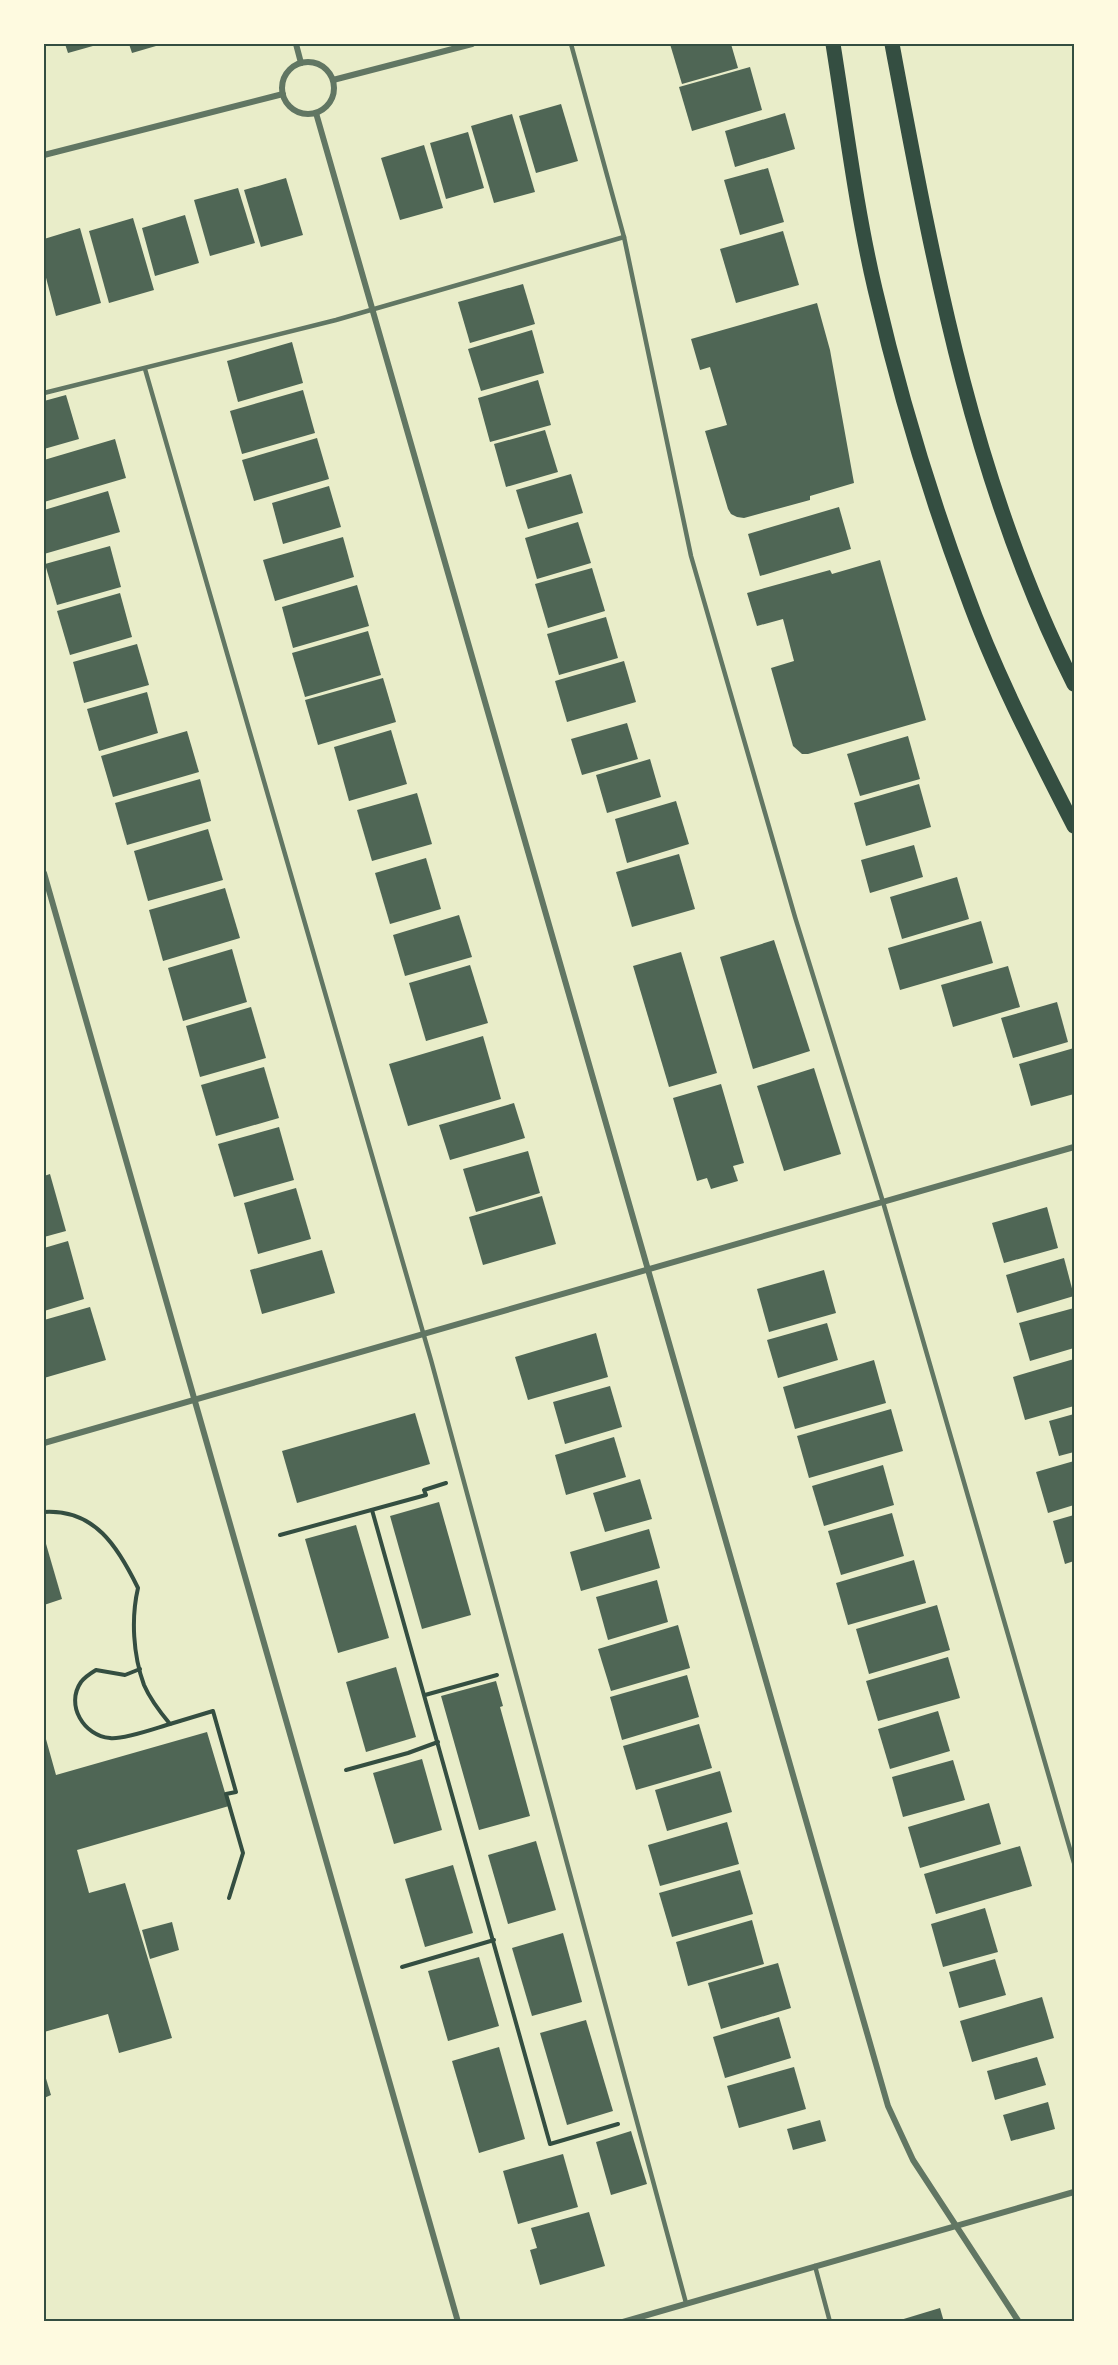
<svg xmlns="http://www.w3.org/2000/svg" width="1118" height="2365" viewBox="0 0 1118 2365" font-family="'Sofia Sans Condensed',sans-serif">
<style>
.building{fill:#4f6655}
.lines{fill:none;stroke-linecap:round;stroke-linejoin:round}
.path{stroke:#344e41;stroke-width:4}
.service{stroke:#617663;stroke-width:4.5}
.minor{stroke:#617663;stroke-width:6}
.primary{stroke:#344e41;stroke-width:15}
.neatline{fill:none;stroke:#344e41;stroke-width:2}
</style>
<rect width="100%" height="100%" fill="#e9edc9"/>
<g class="building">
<polygon points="65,44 100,44 68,53"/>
<polygon points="129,44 155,44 156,46 132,53"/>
<polygon points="670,44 731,44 738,68 682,84"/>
<polygon points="750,67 762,110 692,131 679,87"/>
<polygon points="561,104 578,161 536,173 519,116"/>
<polygon points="785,113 795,149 735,167 725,131"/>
<polygon points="512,114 535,192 494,203 471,126"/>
<polygon points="468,132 484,188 446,199 430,143"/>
<polygon points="424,145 443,208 400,220 381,158"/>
<polygon points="768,168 784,222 740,235 724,180"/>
<polygon points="286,178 303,235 261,247 244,190"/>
<polygon points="238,188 255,243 210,256 194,200"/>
<polygon points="185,215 199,263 155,276 142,228"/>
<polygon points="133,218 154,290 109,303 89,231"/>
<polygon points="80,228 101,303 56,316 44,270 44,239"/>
<polygon points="783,231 799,285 736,303 720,249"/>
<polygon points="523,284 535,324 470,343 458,302"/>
<polygon points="817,303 830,350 854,483 810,496 810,500 744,518 737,517 731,514 728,509 705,431 727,425 710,367 700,370 691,339"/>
<polygon points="532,330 544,373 481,391 468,349"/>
<polygon points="292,342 303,383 238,402 227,361"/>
<polygon points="538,380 551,425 490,442 478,398"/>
<polygon points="303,390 315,433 242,454 230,411"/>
<polygon points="66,395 79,439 44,449 44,401"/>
<polygon points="545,430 558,472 506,487 494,444"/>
<polygon points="317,438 329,479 254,501 242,460"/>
<polygon points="115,439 126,478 44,502 44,460"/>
<polygon points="571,474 583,513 528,529 516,490"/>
<polygon points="329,486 341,527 283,544 272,503"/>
<polygon points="108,491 120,532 44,554 44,510"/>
<polygon points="839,507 851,549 760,576 748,534"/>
<polygon points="578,522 591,563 537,579 525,538"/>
<polygon points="343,537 354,577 275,601 263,560"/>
<polygon points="110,546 121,587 57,605 45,564"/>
<polygon points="880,560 926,720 808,754 802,754 793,746 771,668 794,661 783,619 757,626 747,593 830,570 832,574"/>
<polygon points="592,568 605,611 548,628 535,584"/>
<polygon points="357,585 369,626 293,648 282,607"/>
<polygon points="120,593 132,637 70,655 57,611"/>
<polygon points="606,617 618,658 559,675 547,634"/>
<polygon points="368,631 381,675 305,697 292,653"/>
<polygon points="137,644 149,685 84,703 73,662"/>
<polygon points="624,661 636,702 567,722 555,681"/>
<polygon points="383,678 396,722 318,745 305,700"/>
<polygon points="147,692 158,733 99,751 87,709"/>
<polygon points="627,723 638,759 582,775 571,739"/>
<polygon points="391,730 407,784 349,801 334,747"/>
<polygon points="187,731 199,772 113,797 101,756"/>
<polygon points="908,736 920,779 860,796 847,754"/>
<polygon points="650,759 661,797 607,813 596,775"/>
<polygon points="200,779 211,821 127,845 115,803"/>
<polygon points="919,784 931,827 866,846 854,803"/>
<polygon points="417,793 432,844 372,861 357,810"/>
<polygon points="676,801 689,844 627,863 615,819"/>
<polygon points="208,829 223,880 148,901 134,851"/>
<polygon points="914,845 923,877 870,893 861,860"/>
<polygon points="679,854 695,909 632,927 616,872"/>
<polygon points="426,858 441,909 390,924 375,873"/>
<polygon points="957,877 969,919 902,939 890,897"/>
<polygon points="225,888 240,938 163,961 149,910"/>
<polygon points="459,915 472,957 405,976 393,935"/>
<polygon points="981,921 993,963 900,990 888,948"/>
<polygon points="774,940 810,1051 753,1069 720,957"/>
<polygon points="232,949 247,1002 183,1021 168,968"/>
<polygon points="681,952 717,1073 669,1087 633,966"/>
<polygon points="470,965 488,1023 426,1041 409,983"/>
<polygon points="1008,966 1020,1007 953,1027 941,985"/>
<polygon points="1057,1002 1068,1042 1013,1058 1001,1018"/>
<polygon points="251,1007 266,1058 200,1077 186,1026"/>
<polygon points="483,1036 501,1099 408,1126 389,1064"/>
<polygon points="1074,1048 1074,1094 1031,1106 1019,1064"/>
<polygon points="264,1067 279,1118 216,1136 201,1085"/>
<polygon points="814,1068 841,1154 784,1171 757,1086"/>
<polygon points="721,1084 744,1163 733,1166 738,1181 711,1189 707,1178 697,1181 673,1098"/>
<polygon points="514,1103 525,1138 450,1160 439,1125"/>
<polygon points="279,1127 294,1180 234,1197 218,1144"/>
<polygon points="528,1151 540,1193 476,1212 463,1169"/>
<polygon points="50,1174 66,1231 44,1237 44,1176"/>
<polygon points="296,1188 311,1239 258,1254 244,1203"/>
<polygon points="542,1196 556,1244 483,1265 469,1217"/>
<polygon points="1047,1207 1058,1248 1004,1263 992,1223"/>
<polygon points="68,1241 84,1299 44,1311 44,1248"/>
<polygon points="322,1250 335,1293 262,1314 250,1270"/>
<polygon points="1064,1258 1074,1296 1017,1313 1006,1275"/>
<polygon points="824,1270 836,1313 769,1332 757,1289"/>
<polygon points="90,1307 106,1360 44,1378 44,1320"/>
<polygon points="1074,1308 1074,1348 1030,1361 1019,1323"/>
<polygon points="827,1323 838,1360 778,1378 767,1340"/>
<polygon points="596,1333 608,1377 528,1400 515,1357"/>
<polygon points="1074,1359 1074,1406 1025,1420 1013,1377"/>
<polygon points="874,1360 886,1403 795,1429 783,1387"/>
<polygon points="610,1386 622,1427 565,1444 553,1402"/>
<polygon points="891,1409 903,1451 809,1478 797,1436"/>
<polygon points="415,1413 430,1464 297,1503 282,1451"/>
<polygon points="1074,1414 1074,1452 1059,1456 1049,1421"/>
<polygon points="614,1437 626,1477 566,1495 555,1455"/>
<polygon points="1074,1461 1074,1505 1048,1513 1036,1472"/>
<polygon points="883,1465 894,1505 824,1526 812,1486"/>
<polygon points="640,1479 652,1519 605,1532 593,1493"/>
<polygon points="439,1502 471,1615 422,1629 390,1516"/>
<polygon points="892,1513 904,1556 841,1575 828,1531"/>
<polygon points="1074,1515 1074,1561 1065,1564 1053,1521"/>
<polygon points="356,1525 389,1638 338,1653 305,1539"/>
<polygon points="649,1529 660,1568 581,1591 570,1552"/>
<polygon points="44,1537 62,1599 44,1605"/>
<polygon points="914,1560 926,1603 848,1625 836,1583"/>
<polygon points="657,1580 668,1622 608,1640 596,1597"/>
<polygon points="937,1605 950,1650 869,1674 856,1629"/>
<polygon points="678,1625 690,1668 611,1691 598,1649"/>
<polygon points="948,1657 960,1698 878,1721 866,1681"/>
<polygon points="396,1667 416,1737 366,1752 346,1682"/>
<polygon points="687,1675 699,1717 622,1740 610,1697"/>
<polygon points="496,1681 503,1706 500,1707 530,1816 479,1830 441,1696"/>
<polygon points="938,1711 950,1751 890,1769 878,1729"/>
<polygon points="699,1724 712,1768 636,1790 623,1746"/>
<polygon points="44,1732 56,1775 207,1732 229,1806 77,1850 89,1893 125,1883 172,2038 119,2053 108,2014 44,2032"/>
<polygon points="422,1759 442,1830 394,1844 373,1773"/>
<polygon points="953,1760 965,1800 903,1817 892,1777"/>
<polygon points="720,1771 732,1812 667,1831 655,1790"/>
<polygon points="989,1803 1001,1844 920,1868 908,1827"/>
<polygon points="727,1822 739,1864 660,1886 648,1845"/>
<polygon points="536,1841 556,1910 508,1924 488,1855"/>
<polygon points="1020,1846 1032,1886 936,1914 924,1874"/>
<polygon points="453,1865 473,1933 425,1947 405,1879"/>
<polygon points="740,1870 753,1914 672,1937 659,1893"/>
<polygon points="985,1908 998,1952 943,1967 931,1924"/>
<polygon points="752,1920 764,1964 688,1986 676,1942"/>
<polygon points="172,1922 179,1950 150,1959 142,1930"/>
<polygon points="563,1933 582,2002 532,2016 512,1948"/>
<polygon points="479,1957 499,2026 448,2041 428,1971"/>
<polygon points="995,1959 1006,1995 959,2008 949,1972"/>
<polygon points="778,1963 791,2008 721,2029 708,1983"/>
<polygon points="1042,1997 1054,2038 972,2062 960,2021"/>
<polygon points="779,2017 791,2058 725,2078 713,2037"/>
<polygon points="586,2020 613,2111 567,2125 540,2033"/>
<polygon points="499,2047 525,2139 479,2153 452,2061"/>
<polygon points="1037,2057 1046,2085 995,2100 987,2071"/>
<polygon points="794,2067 806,2109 739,2128 727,2086"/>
<polygon points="44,2072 51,2095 44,2098"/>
<polygon points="1048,2102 1055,2129 1011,2141 1003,2115"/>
<polygon points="820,2120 826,2141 793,2150 787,2129"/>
<polygon points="631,2131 647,2184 611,2195 596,2142"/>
<polygon points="563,2154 578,2207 518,2224 503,2171"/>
<polygon points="589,2212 605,2266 540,2285 530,2250 537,2248 531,2228"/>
<polygon points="940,2308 944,2322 897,2322 897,2321"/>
</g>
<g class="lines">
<g class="path">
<polyline points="372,1510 550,2144 618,2124"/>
<path d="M44 1512C95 1509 118 1547 138 1588 131 1618 133 1655 144 1685 150 1699 160 1712 170 1724L213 1711 236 1792 226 1794 243 1853 229 1898"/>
<polyline points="280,1535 426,1495 424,1490 446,1483"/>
<path d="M140 1669 125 1675 96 1670C91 1673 85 1677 81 1682 65 1705 84 1736 110 1738 123 1740 156 1728 170 1724"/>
<polyline points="425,1695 497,1675"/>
<polyline points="346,1770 408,1753 438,1742"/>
<polyline points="402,1967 494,1940"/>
</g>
<g class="service">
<polyline points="571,44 624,237 691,556 795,917 883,1202 1074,1863"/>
<polyline points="145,369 431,1360 686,2303"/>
<polyline points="44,393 336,320 624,237"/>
<polyline points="815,2266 830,2322"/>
</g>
<g class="minor">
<polyline points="296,44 301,63"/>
<circle cx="308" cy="88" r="26"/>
<polyline points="333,80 472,44"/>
<polyline points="316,113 888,2106 913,2160 1019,2322"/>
<polyline points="44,155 283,94"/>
<polyline points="44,873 458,2322"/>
<polyline points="44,1443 1074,1147"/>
<polyline points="623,2322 1074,2192"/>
</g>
<g class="primary">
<path d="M833 44C846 125 856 208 875 289 899 392 929 493 966 592 995 673 1035 750 1074 826"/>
<path d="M892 44C933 262 973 485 1074 684"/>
</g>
</g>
<rect width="1118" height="2365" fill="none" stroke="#fefae0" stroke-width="90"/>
<rect x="45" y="45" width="1028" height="2275" class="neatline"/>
</svg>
